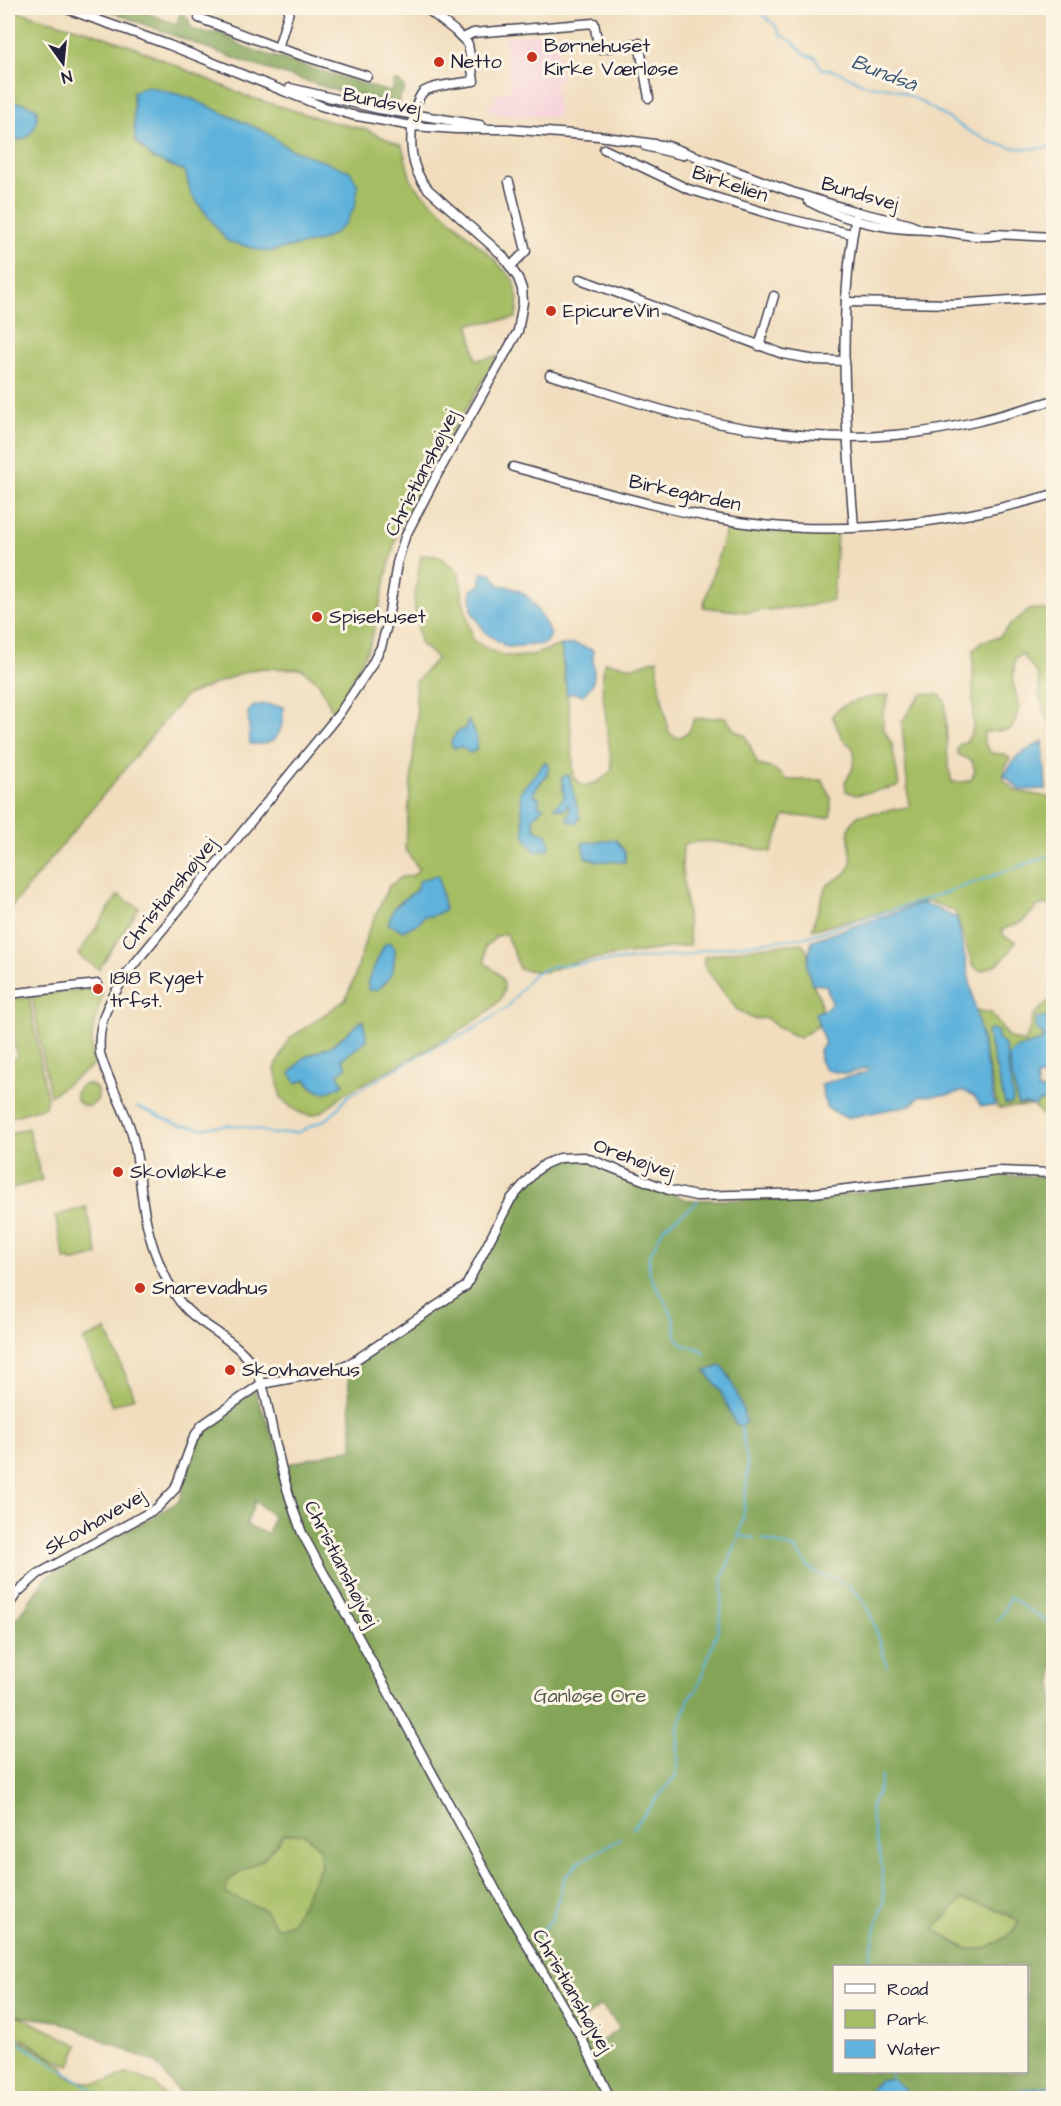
<svg xmlns="http://www.w3.org/2000/svg" width="1061" height="2106" viewBox="0 0 1061 2106" font-family="'Architects Daughter',sans-serif">
<style>
.built{fill:#f5cfd9}
.green{fill:#a6be63;stroke:#64704f;stroke-width:1.5;fill-rule:evenodd}
.forest{fill:#84a559;stroke:#53644a;stroke-width:1.5;fill-rule:evenodd}
.water{fill:#5fb2db;stroke:#406a8b;stroke-width:1.5}
.lines{fill:none;stroke-linecap:round;stroke-linejoin:round}
.stream{stroke:#5fb2db;stroke-width:2}
.minor-casing{stroke:#413e4e;stroke-width:11}
.minor{stroke:#fff;stroke-width:8}
.poi-dot{fill:#c8321e;stroke:#fcf5e5;stroke-width:2}
.labels{text-anchor:middle;dominant-baseline:central;stroke-width:6;stroke-linejoin:round;paint-order:stroke}
.poi-label{font-size:20px;fill:#22223b;stroke:#fcf5e5;text-anchor:start}
.street-label{font-size:20px;fill:#22223b;stroke:#fcf5e5}
.park-label{font-size:20px;fill:#505949;stroke:#fcf5e5}
.water-label{font-size:21px;font-style:italic;fill:#375473;stroke:#fcf5e5}
</style>
<rect width="100%" height="100%" fill="#fcf5e5"/>
<filter id="ink" filterUnits="userSpaceOnUse"><feTurbulence type="fractalNoise" baseFrequency=".0167" numOctaves="2"/><feDisplacementMap in="SourceGraphic" scale="12" xChannelSelector="R" yChannelSelector="G"/><feConvolveMatrix kernelMatrix="1 2 1 2 8 2 1 2 1" color-interpolation-filters="sRGB"/></filter>
<filter id="wash" filterUnits="userSpaceOnUse"><feTurbulence type="fractalNoise" baseFrequency=".008" numOctaves="4" result="noise"/><feDisplacementMap in="SourceGraphic" scale="24" xChannelSelector="R" yChannelSelector="G"/><feGaussianBlur stdDeviation="1.35" result="paint"/><feColorMatrix in="noise" values="0 0 0 0 0 0 0 0 0 0 0 0 0 0 0 0 0 1.4 0 .05"/><feComposite in="paint" operator="in"/></filter>
<g filter="url(#wash)">
<rect width="100%" height="100%" fill="#f1ddbd"/>
<polygon class="built" points="556,33 562,76 555,87 559,118 496,114 486,108 494,101 497,94 509,91 511,88 503,37"/>
<g class="green">
<polygon points="8,9 88,31 136,48 246,96 328,121 367,130 402,146 411,180 420,191 495,260 513,280 518,299 516,318 469,324 476,360 498,356 450,435 396,537 370,645 334,714 319,683 302,669 262,668 244,672 185,696 8,911"/>
<polygon points="727,526 783,533 837,534 833,600 809,606 746,612 703,607"/>
<path d="M421 555 438 556 459 572 463 600 473 640C507 664 524 659 561 645L570 717 574 778 584 786 600 781 612 770 602 685 604 662 633 667 657 659 660 688 669 733 678 738 689 732 694 719 725 717 734 730 746 736 758 765 774 769 787 780H822L831 798V817C816 820 801 815 785 816L771 852C747 849 705 834 683 846L682 866 690 945 577 961 546 972 519 969 514 953 505 933 496 937 485 947V963C497 972 509 979 502 996 492 1020 374 1077 346 1093 334 1100 327 1113 312 1115 300 1116 289 1106 281 1098L275 1068 289 1039 345 1000 355 977 367 934 389 886 402 877 414 875 419 869 405 849 417 714 415 683 437 658 420 643 414 600ZM545 762 548 775 536 788 533 795 537 805 543 807 533 818 534 829 540 832 534 847C509 817 531 792 545 762ZM416 890 432 916H424L394 907ZM362 1021 342 1059 337 1074 344 1084 311 1088 306 1079 303 1058 331 1046Z"/>
<path d="M1031 609 1046 610 1053 614V722L1049 721 1040 699 1038 675 1022 654 1015 658 1013 682 1019 708 1013 727 1009 730 984 732V743L991 753 1003 754 1010 758 1004 770V780L1016 791 1053 798V844L1051 848 1054 854 1053 904 1039 905 1023 921 1002 930 1005 937 1015 941C1007 958 999 966 980 971L973 966 955 911 928 901 812 930C816 918 821 894 828 885 835 878 846 877 850 867 857 852 837 828 860 815L909 807 902 722 911 708 923 693 939 695 945 701 948 766 952 782H963L971 780 975 771 972 761 959 755 957 750 960 744 967 741 973 730V651L982 642 999 637 1013 622Z"/>
<path d="M889 695 883 714V728L892 744 899 786 856 795 846 791 845 783C851 772 859 760 852 747 849 743 844 742 842 738 838 731 836 723 832 716 844 699 869 698 889 695Z"/>
<polygon points="118,895 139,908 99,969 78,955"/>
<path d="M802 943 808 953V967L813 985 819 995 822 1012 818 1026 799 1038 777 1027 767 1018 753 1019 737 1010 704 966V957C736 950 769 945 802 943Z"/>
<path d="M90 989 103 994C95 1018 88 1040 94 1065L50 1096 32 996Z"/>
<polygon points="29,997 47,1098 45,1107 8,1118 8,1060 17,1057 8,1017 8,1000"/>
<path d="M1052 998 1053 1016 1036 1019 1043 1034 1042 1041 1015 1049 1025 1104 1034 1106 1039 1102 1053 1100V1119L1047 1120 1034 1106 998 1108 975 1010 991 1013 1008 1037 1025 1043 1034 1015ZM997 1031 999 1040 1003 1096 987 1032Z"/>
<circle cx="87" cy="1095" r="11"/>
<polygon points="28,1128 42,1180 8,1189 8,1134"/>
<polygon points="86,1207 98,1255 71,1262 70,1259 65,1260 55,1216"/>
<polygon points="106,1330 135,1397 112,1406 83,1340"/>
<polygon points="284,1834 305,1834 319,1848 321,1866 292,1923 276,1928 226,1894 227,1881 250,1866 263,1860"/>
<path d="M961 1900 981 1902 1020 1921C1016 1930 1007 1937 999 1942 970 1959 959 1944 934 1929Z"/>
<polygon points="8,2011 79,2045 70,2065 52,2058 8,2029"/>
<path d="M8 2033 63 2066 66 2076C94 2088 102 2083 128 2073L156 2084 167 2098H8Z"/>
</g>
<g class="forest">
<polygon points="101,8 134,8 178,25 178,18 181,13 187,17 192,29 206,33 220,33 246,48 389,92 393,89 394,81 399,81 404,87 404,92 401,94 398,104 332,89 250,64"/>
<path d="M583 1159 688 1200 814 1199 969 1176H1053V2085L958 2098H913L892 2078 864 2094 866 2098H183L156 2063 58 2021 8 2015V1623L20 1615 46 1577 180 1501 197 1432 254 1390 285 1465 353 1448 348 1371 471 1282 513 1200 542 1167 561 1160ZM706 1372 729 1375 746 1422 735 1423 720 1390ZM255 1501 273 1516 268 1534 246 1525ZM284 1834H305L319 1848 321 1866 292 1923 276 1928 265 1910 226 1894 227 1881 250 1866 263 1860ZM961 1900C983 1903 1001 1909 1019 1921 1016 1930 1007 1937 999 1941 971 1959 958 1945 934 1929ZM834 1966H1026V2072H834ZM601 2005 620 2028 595 2046 580 2023Z"/>
</g>
<g class="water">
<polygon points="148,86 190,98 265,132 290,149 350,171 358,186 355,206 345,224 335,233 320,241 267,252 227,241 191,194 185,171 154,159 135,141 133,92"/>
<path d="M8 102 23 103 37 109C39 127 27 147 8 137Z"/>
<path d="M481 573H492L499 585C531 588 538 611 551 635L544 644 507 647 486 633 472 612 471 590 481 585Z"/>
<path d="M575 644 593 650C592 669 600 683 582 695L574 693 567 695 561 645Z"/>
<path d="M265 704 283 707C284 732 277 747 250 744L248 712 254 706Z"/>
<polygon points="468,720 477,738 476,750 470,753 461,747 453,748 451,742 457,732 465,729"/>
<polygon points="1043,741 1046,789 1020,790 1004,775 1017,756"/>
<path d="M545 762 549 766C547 778 538 783 533 795L540 798 538 805 544 807 533 818 535 829 547 834 550 845 549 849 536 852 525 837 520 792Z"/>
<polygon points="569,775 580,818 576,823 567,820 570,810 568,804 564,810 554,807 564,798 562,777"/>
<polygon points="616,840 625,852 625,862 596,861 585,857 582,843"/>
<polygon points="438,875 445,910 432,916 424,916 420,922 403,931 388,924 394,908 416,890 420,880"/>
<polygon points="923,903 957,918 995,1106 981,1106 974,1096 964,1091 946,1095 920,1096 911,1105 846,1118 826,1107 821,1084 868,1072 867,1068 846,1074 826,1070 820,1060 819,1050 825,1044 815,1013 826,1009 832,1003 826,985 812,984 807,967 812,940"/>
<path d="M390 942 395 949C394 968 394 979 376 990H368V981L384 945Z"/>
<polygon points="1053,1016 1053,1025 1048,1028 1053,1028 1053,1072 1046,1076 1036,1077 1038,1090 1049,1090 1053,1085 1053,1100 1039,1102 1034,1106 1025,1104 1018,1105 1008,1056 1015,1049 1042,1041 1043,1034 1036,1029 1036,1019"/>
<path d="M363 1020 367 1040 342 1059 347 1067 337 1074 344 1084C328 1094 317 1097 306 1079L297 1083 290 1074 303 1058 331 1046Z"/>
<polygon points="991,1029 997,1031 999,1040 1005,1046 1013,1098 1012,1104 1005,1104 987,1032"/>
<path d="M722 1366C734 1383 741 1403 746 1422L741 1426 735 1423 720 1390 706 1371Z"/>
<polygon points="892,2078 913,2098 866,2098 864,2094 880,2080"/>
<polygon points="1053,2085 1053,2098 958,2098"/>
</g>
<g class="lines">
<g class="stream">
<path d="M754 8 775 25 781 35 793 42 806 55 816 58 822 69C840 69 853 81 870 86 878 88 888 86 897 90 952 112 986 161 1054 146"/>
<polyline points="137,1107 180,1125 202,1128 230,1125 248,1127 274,1134 299,1132 330,1117 348,1096 442,1043 467,1033 507,1008 533,974 553,966 686,955 703,950 806,937 945,893 1054,854"/>
<polyline points="698,1200 694,1205 664,1227 649,1256 649,1273 673,1316 676,1336 683,1345 700,1349 705,1354"/>
<polyline points="739,1536 754,1538"/>
<path d="M763 1539 795 1549C804 1564 815 1577 833 1577 840 1584 847 1583 853 1589 873 1608 879 1641 887 1666"/>
<polyline points="996,1622 1004,1612 1009,1597 1054,1626"/>
<polyline points="633,1828 676,1775 678,1767 678,1729 690,1696 696,1691 701,1678 717,1632 721,1614 723,1577 739,1536 743,1518 748,1468 741,1426"/>
<polyline points="539,1935 552,1919 565,1877 579,1862 620,1839"/>
<polyline points="868,1966 877,1922 884,1903 881,1858 875,1838 870,1809 878,1791 882,1776"/>
<polyline points="8,2036 106,2098"/>
<polyline points="891,2072 892,2078"/>
</g>
</g>
</g>
<g filter="url(#ink)">
<g class="lines">
<defs>
<g id="minor">
<polyline points="64,8 169,45 321,106 352,115 412,126 456,129 506,129 599,136 668,146 792,192 857,212 908,224 918,228"/>
<path d="M426 8 455 31 468 44 474 81C462 83 432 85 423 92 418 97 416 106 414 113 409 140 409 168 428 189L502 255 518 278 522 289 523 302 518 331 437 475 405 537 397 563 387 625 381 647 371 666 339 714 127 973C110 1001 97 1019 100 1053 108 1083 126 1109 133 1138 140 1165 140 1193 146 1220 151 1246 162 1273 176 1296 194 1326 237 1336 256 1370 267 1391 269 1418 275 1441 282 1473 290 1502 302 1533L506 1909 581 2037 610 2098"/>
<polyline points="199,18 278,48 367,76"/>
<polyline points="463,38 473,33 594,23 599,49 639,43 649,98"/>
<polyline points="278,48 290,8"/>
<polyline points="290,88 379,109 480,125"/>
<polyline points="645,146 682,155"/>
<polyline points="604,149 688,189 777,216 852,234"/>
<polyline points="509,182 526,251 511,266"/>
<path d="M808 201C832 214 860 223 888 227 905 230 922 229 939 231 960 233 978 239 999 235"/>
<polyline points="994,234 1054,237"/>
<polyline points="580,279 783,354 816,360 845,361"/>
<polyline points="847,302 954,304 1054,297"/>
<polyline points="759,346 774,296"/>
<path d="M550 375C594 388 637 404 681 415 750 432 823 441 894 435 949 431 1001 416 1054 400"/>
<path d="M513 467C582 485 650 507 720 519 831 539 946 525 1054 494"/>
<path d="M854 527C846 427 836 311 857 212"/>
<polyline points="8,994 98,984"/>
<polyline points="8,1606 17,1593 38,1574 157,1508 175,1489 194,1437 202,1425 261,1384 332,1371 348,1365 466,1286 511,1199 535,1172 545,1164 559,1158 584,1157 669,1190 696,1196 813,1193 998,1171 1054,1173"/>
</g>
</defs>
<use href="#minor" class="minor-casing"/>
<use href="#minor" class="minor"/>
</g>
</g>
<g class="poi-dot">
<circle cx="532" cy="57" r="6"/>
<circle cx="439" cy="62" r="6"/>
<circle cx="551" cy="311" r="6"/>
<circle cx="317" cy="617" r="6"/>
<circle cx="98" cy="989" r="6"/>
<circle cx="118" cy="1172" r="6"/>
<circle cx="140" cy="1288" r="6"/>
<circle cx="230" cy="1370" r="6"/>
</g>
<g class="labels">
<g class="poi-label">
<text x="544" y="46">Børnehuset<tspan x="544" dy="23">Kirke Værløse</tspan></text>
<text x="451" y="62">Netto</text>
<text x="563" y="311">EpicureVin</text>
<text x="329" y="617">Spisehuset</text>
<text x="110" y="978">1818 Ryget<tspan x="110" dy="23">trfst.</tspan></text>
<text x="130" y="1172">Skovløkke</text>
<text x="152" y="1288">Snarevadhus</text>
<text x="242" y="1370">Skovhavehus</text>
</g>
<g class="street-label">
<text transform="translate(382 102) rotate(11)">Bundsvej</text>
<text transform="translate(730 184) rotate(18)">Birkelien</text>
<text transform="translate(860 194) rotate(16)">Bundsvej</text>
<text transform="translate(422 473) rotate(-63)">Christianshøjvej</text>
<text transform="translate(685 493) rotate(12)">Birkegården</text>
<text transform="translate(169 894) rotate(-51)">Christianshøjvej</text>
<text transform="translate(634 1159) rotate(20)">Orehøjvej</text>
<text transform="translate(95 1522) rotate(-30)">Skovhavevej</text>
<text transform="translate(341 1564) rotate(63)">Christianshøjvej</text>
<text transform="translate(572 1991) rotate(60)">Christianshøjvej</text>
</g>
<g class="park-label">
<text x="590" y="1696">Ganløse Ore</text>
</g>
<g class="water-label">
<text transform="translate(884 73) rotate(21)">Bundså</text>
</g>
</g>
<rect width="1061" height="2106" fill="none" stroke="#fcf5e5" stroke-width="30"/>
<rect x="833" y="1965" width="195" height="108" fill="#fcf5e5" stroke="#a5a1a1" stroke-width="1.5"/>
<rect x="845" y="1984" width="30" height="9" fill="#ffffff" stroke="#a5a1a1" stroke-width="1.5"/>
<text x="887" y="1995" font-size="18" fill="#22223b">Road</text>
<rect x="845" y="2010" width="30" height="18" fill="#a6be63" stroke="#a5a1a1" stroke-width="1.5"/>
<text x="887" y="2025" font-size="18" fill="#22223b">Park</text>
<rect x="845" y="2040" width="30" height="18" fill="#5fb2db" stroke="#a5a1a1" stroke-width="1.5"/>
<text x="887" y="2055" font-size="18" fill="#22223b">Water</text>
<g transform="translate(63 63) rotate(165)" stroke="#fcf5e5" stroke-width="4.5" paint-order="stroke">
<path d="M0-4.5L10 22L0 15L-10 22Z" fill="#22223b"/>
<text y="-9" font-size="16" font-weight="bold" text-anchor="middle" fill="#22223b">N</text>
</g>
</svg>
